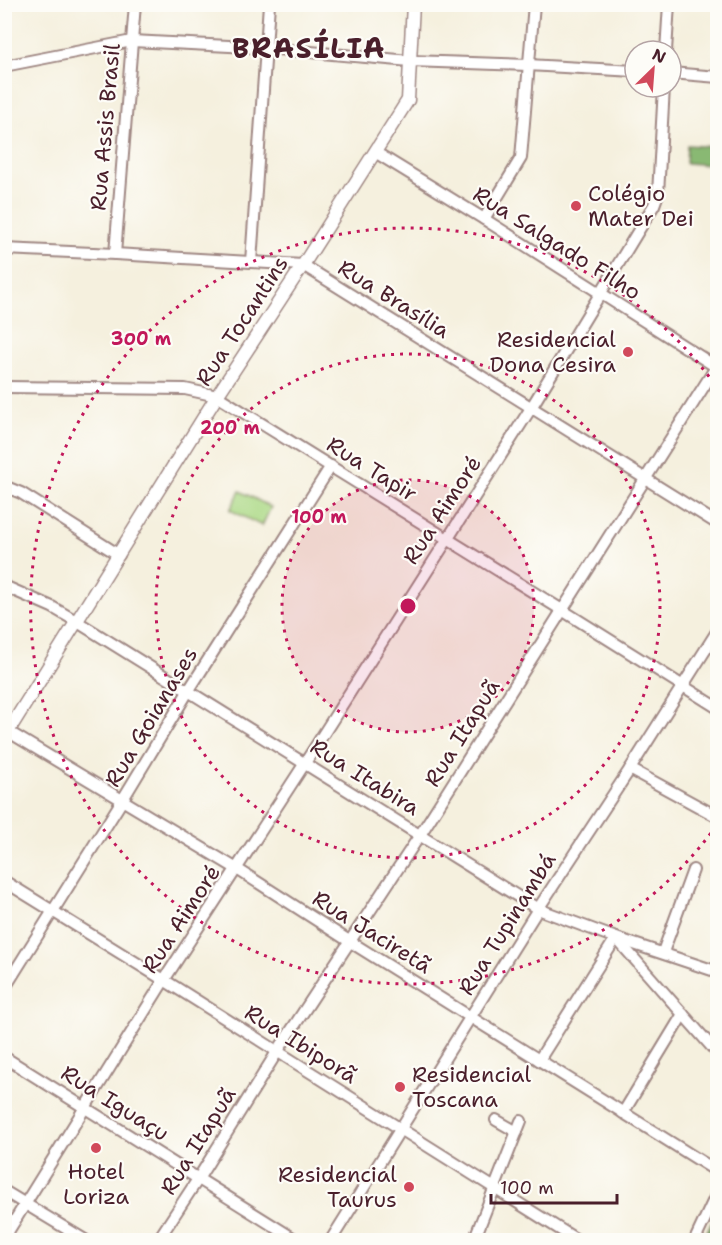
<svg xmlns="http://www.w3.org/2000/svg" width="722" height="1245" viewBox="0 0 722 1245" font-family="'Shantell Sans',sans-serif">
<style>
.green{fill:#acd986;stroke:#7b7c58;stroke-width:1.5}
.forest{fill:#89b973;stroke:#6a6c4f;stroke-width:1.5}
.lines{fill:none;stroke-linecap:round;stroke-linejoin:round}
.minor-casing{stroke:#a08884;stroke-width:14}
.major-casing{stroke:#a08884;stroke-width:15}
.minor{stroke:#fff;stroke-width:10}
.major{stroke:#fff;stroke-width:12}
.ring{fill:none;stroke:#c2185b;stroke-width:3;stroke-dasharray:3 6}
.poi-dot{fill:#d1495b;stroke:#fdfcf7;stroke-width:2}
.labels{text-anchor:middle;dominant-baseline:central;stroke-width:4.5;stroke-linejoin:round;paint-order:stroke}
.street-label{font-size:22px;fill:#4a1f2b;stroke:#fdfcf7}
.poi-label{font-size:22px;fill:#4a1f2b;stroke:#fdfcf7;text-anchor:start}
.district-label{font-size:28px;font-weight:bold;letter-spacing:1.5px;fill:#4a1f2b;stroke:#fdfcf7}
.centre{fill:#c2185b;stroke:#fdfcf7;stroke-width:3}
.ring-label{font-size:18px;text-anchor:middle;font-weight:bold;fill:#c2185b;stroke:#fdfcf7;stroke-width:4.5;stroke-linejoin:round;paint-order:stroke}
</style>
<rect width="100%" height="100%" fill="#fdfcf7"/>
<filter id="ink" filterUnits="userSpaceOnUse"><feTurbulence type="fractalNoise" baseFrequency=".0167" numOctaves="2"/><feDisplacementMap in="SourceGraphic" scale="12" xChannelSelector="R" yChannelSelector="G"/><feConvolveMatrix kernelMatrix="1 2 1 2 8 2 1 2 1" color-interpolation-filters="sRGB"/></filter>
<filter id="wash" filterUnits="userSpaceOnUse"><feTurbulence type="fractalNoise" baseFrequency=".008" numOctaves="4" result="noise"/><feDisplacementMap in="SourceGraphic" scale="24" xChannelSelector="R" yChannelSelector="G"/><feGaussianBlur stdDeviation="1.35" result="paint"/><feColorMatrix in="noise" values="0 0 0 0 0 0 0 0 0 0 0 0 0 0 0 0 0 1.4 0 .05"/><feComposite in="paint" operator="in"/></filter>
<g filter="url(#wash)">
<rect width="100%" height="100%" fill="#f5f0de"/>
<polygon class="green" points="240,491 271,507 262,526 230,510"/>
<g class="forest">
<polygon points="687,145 717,147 717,165 686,163"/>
<polygon points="711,1223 717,1225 717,1240 715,1240 706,1234"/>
</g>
</g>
<g filter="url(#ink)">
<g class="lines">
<defs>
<g id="minor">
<polyline points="666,51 669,4"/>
<polyline points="4,66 132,41 266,48 410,61 528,65 635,71"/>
<polyline points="671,73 718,77"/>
<polyline points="375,152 484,219 718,368"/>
<polyline points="484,219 521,158 534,4"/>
<polyline points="4,249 115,254 303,265 718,524"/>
<polyline points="115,254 135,4"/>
<polyline points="251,262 269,4"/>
<polyline points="4,387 185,389 217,396 562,610 718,708"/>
<polyline points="4,486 21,493 119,555"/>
<polyline points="4,586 52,607 76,621 538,909 616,938 718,972"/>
<polyline points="4,729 237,869 349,941 718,1172"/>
<polyline points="630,769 718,817"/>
<polyline points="4,881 164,980 577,1240"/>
<polyline points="663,952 693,870"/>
<polyline points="4,989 123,799 189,690 331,466"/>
<polyline points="4,1057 296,1240"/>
<polyline points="539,1060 616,938 718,1054"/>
<polyline points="623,1113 683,1014"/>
<polyline points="496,1120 517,1132"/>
<polyline points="4,1191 85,1240"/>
<polyline points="4,1238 164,980 305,763 531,408 654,205 658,194 664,87"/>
<polyline points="158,1240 198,1179 277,1052 420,835 718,364"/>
<polyline points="331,1240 538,909 630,769 718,630"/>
<polyline points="474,1240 521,1121"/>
<polyline points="695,1240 718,1191"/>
</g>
<polyline id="major" points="4,738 217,396 303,265 408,100 413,4"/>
</defs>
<use href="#minor" class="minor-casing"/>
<use href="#major" class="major-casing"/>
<use href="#minor" class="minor"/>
<use href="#major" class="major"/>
</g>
</g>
<circle cx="408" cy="606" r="126" fill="#c2185b" fill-opacity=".12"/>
<g class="ring">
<circle cx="408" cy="606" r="126"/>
<circle cx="408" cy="606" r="252"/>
<path d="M716 826A378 378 0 1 1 716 386"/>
</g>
<g class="poi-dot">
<circle cx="576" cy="206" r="6"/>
<circle cx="628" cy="352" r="6"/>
<circle cx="400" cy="1087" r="6"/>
<circle cx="96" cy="1148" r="6"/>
<circle cx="409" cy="1187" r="6"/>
</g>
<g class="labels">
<g class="street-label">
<text transform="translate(105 127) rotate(-85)">Rua Assis Brasil</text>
<text transform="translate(557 243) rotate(32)">Rua Salgado Filho</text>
<text transform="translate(394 299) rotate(32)">Rua Brasília</text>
<text transform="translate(242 321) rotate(-57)">Rua Tocantins</text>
<text transform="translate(372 469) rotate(32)">Rua Tapir</text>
<text transform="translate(442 510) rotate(-57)">Rua Aimoré</text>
<text transform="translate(151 717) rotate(-59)">Rua Goianases</text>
<text transform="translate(462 733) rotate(-58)">Rua Itapuã</text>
<text transform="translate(365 777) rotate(32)">Rua Itabira</text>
<text transform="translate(181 919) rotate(-57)">Rua Aimoré</text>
<text transform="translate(507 924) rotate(-58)">Rua Tupinambá</text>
<text transform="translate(372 932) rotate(32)">Rua Jaciretã</text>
<text transform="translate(301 1044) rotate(32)">Rua Ibiporã</text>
<text transform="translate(115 1103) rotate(32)">Rua Iguaçu</text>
<text transform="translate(198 1141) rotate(-58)">Rua Itapuã</text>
</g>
<g class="poi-label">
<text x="588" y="193">Colégio<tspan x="588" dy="25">Mater Dei</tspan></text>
<text x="616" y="339" text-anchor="end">Residencial<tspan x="616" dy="25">Dona Cesira</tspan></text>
<text x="412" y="1074">Residencial<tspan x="412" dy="25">Toscana</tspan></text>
<text x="96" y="1171" text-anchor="middle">Hotel<tspan x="96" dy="25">Loriza</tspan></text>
<text x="397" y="1174" text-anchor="end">Residencial<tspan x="397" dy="25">Taurus</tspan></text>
</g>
<g class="district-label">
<text x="309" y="48">BRASÍLIA</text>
</g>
</g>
<circle cx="408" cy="606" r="9" class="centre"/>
<g class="ring-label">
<text x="141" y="345">300 m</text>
<text x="230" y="434">200 m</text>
<text x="319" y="523">100 m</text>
</g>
<rect width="722" height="1245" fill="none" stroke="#fdfcf7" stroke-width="24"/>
<g transform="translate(653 69) rotate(25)"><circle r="28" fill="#fdfcf7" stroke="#b5a4a5" stroke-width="1.5"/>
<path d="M0-4.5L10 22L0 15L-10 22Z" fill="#d1495b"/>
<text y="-9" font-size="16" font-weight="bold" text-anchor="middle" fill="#4a1f2b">N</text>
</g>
<path d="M491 1194v9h126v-9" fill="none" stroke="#4a1f2b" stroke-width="3"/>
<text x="500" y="1194" font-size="18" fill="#4a1f2b" stroke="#fdfcf7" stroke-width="4.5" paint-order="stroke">100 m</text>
</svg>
